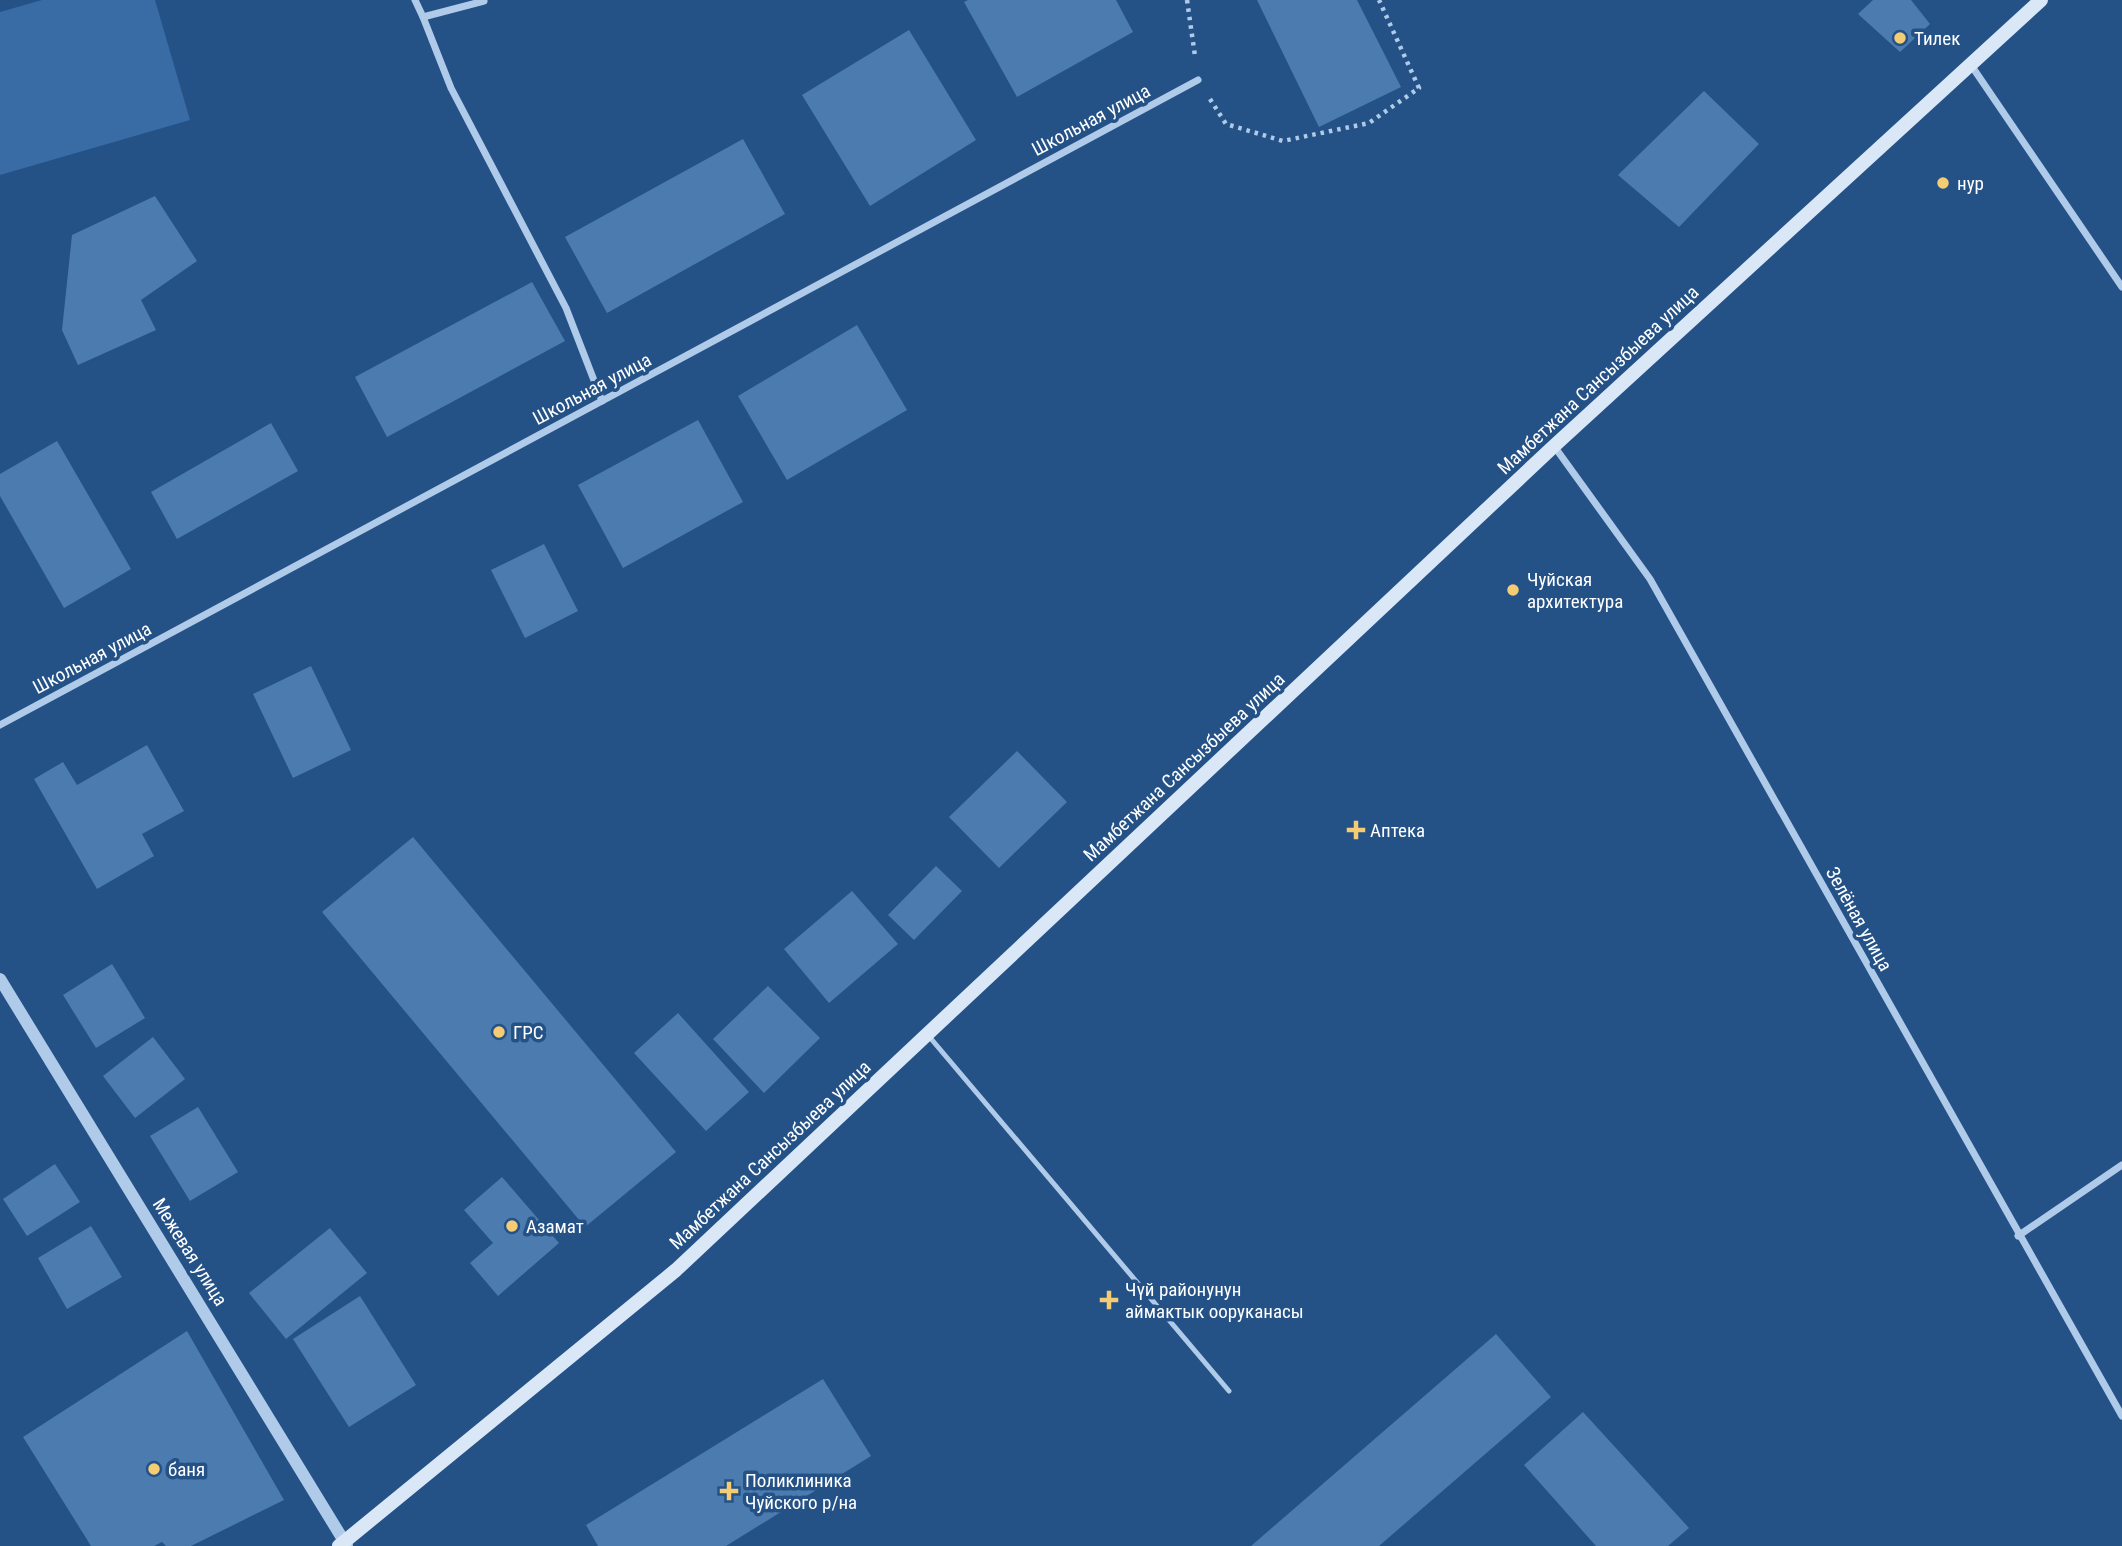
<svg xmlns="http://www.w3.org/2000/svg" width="2122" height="1546" viewBox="0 0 2122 1546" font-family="'Roboto Condensed',sans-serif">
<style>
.green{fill:#396ba4}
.building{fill:#4c7baf}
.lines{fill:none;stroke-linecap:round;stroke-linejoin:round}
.path{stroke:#afcbe9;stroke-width:4.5;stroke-dasharray:3.5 5;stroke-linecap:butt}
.service{stroke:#afcbe9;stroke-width:5}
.minor{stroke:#afcbe9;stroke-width:7}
.tertiary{stroke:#afcbe9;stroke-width:12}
.secondary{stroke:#dae7f7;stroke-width:14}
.poi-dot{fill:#f3cc73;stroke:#245287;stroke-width:2.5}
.labels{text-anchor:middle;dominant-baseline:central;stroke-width:7;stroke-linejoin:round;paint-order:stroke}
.poi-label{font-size:19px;fill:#fff;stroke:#245287;text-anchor:start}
.street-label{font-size:19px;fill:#fff;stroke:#245287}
</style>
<rect width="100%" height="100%" fill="#245287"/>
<polygon class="green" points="42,0 155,0 190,120 0,175 0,12"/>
<g class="building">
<polygon points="968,0 1116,0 1133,32 1017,97 964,2"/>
<polygon points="1257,0 1357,0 1401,87 1319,127"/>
<polygon points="1873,0 1911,0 1930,24 1900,52 1858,14"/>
<polygon points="909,30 976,140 870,206 802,95"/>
<polygon points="1704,91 1759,144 1679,227 1618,175"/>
<polygon points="743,139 785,214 607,313 565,237"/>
<polygon points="155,196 197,261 141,300 156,330 78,365 62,330 72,235"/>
<polygon points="532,282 565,341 387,437 355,377"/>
<polygon points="857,325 907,410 787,480 738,396"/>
<polygon points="698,420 743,502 623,568 578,485"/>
<polygon points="271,423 298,471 177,539 151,492"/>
<polygon points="57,441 131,569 64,608 0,496 0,474"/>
<polygon points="544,544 578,611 525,638 491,570"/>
<polygon points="311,666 351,750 293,778 253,694"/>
<polygon points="147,745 184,811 142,834 154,856 97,889 34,779 63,762 77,785"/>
<polygon points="1017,751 1067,802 999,868 949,817"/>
<polygon points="413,837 676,1152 585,1227 322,912"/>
<polygon points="936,866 962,891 914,940 888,915"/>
<polygon points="852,891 898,944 829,1003 784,949"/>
<polygon points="112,964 145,1018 96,1048 63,995"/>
<polygon points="768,986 820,1038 764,1093 713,1039"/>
<polygon points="678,1013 749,1092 706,1131 634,1053"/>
<polygon points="153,1037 185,1079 135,1118 103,1076"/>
<polygon points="198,1107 238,1172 190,1201 150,1136"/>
<polygon points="55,1164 80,1202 27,1236 3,1199"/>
<polygon points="502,1177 559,1243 498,1296 470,1263 493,1243 464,1210"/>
<polygon points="91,1226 122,1277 67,1309 38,1258"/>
<polygon points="330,1228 367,1273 286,1339 249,1293"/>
<polygon points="360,1296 416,1385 349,1427 293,1339"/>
<polygon points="187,1331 284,1500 191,1546 166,1546 162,1542 154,1546 91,1546 23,1437"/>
<polygon points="1496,1334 1551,1397 1379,1546 1251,1546"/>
<polygon points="823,1379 871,1456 726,1546 598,1546 586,1525"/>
<polygon points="1583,1412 1689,1528 1668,1546 1596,1546 1524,1465"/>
</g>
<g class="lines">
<g class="path">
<polyline points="1187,0 1195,56"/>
<polyline points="1210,99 1226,124 1283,141 1369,123 1419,88 1379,0"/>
</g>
<polyline class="service" points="927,1034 1229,1391"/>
<g class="minor">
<polyline points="415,0 423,17"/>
<polyline points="484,1 423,17 451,88 566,308 602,401"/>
<polyline points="1971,65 2122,287"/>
<polyline points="1554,446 1650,579 2122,1416"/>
<polyline points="0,725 1198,80"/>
<polyline points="2018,1236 2122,1165"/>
</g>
<polyline class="tertiary" points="0,979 347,1546"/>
<polyline class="secondary" points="339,1546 676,1270 1554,446 2041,0"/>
</g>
<g class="poi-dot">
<circle cx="1900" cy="38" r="7"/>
<circle cx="1943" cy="183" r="7"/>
<circle cx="1513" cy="590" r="7"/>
<path d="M1352.5 819.5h7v7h7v7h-7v7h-7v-7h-7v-7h7z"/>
<circle cx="499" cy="1032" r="7"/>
<circle cx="512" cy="1226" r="7"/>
<path d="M1105.5 1289.5h7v7h7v7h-7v7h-7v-7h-7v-7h7z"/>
<circle cx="154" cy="1469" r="7"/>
<path d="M725.5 1480.5h7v7h7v7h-7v7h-7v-7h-7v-7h7z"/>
</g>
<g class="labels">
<g class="poi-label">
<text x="1914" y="38">Тилек</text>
<text x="1957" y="183">нур</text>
<text x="1527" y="579">Чуйская<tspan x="1527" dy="22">архитектура</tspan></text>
<text x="1370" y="830">Аптека</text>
<text x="513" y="1032">ГРС</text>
<text x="526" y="1226">Азамат</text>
<text x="1125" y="1289">Чүй районунун<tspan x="1125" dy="22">аймактык ооруканасы</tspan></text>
<text x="168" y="1469">баня</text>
<text x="745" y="1480">Поликлиника<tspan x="745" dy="22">Чуйского р/на</tspan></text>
</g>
<g class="street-label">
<text transform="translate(1091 120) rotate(-28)">Школьная улица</text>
<text transform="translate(1598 380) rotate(-43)">Мамбетжана Сансызбыева улица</text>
<text transform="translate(592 389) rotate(-28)">Школьная улица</text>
<text transform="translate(92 658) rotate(-28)">Школьная улица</text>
<text transform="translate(1184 767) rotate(-43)">Мамбетжана Сансызбыева улица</text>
<text transform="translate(1859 919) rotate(61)">Зелёная улица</text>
<text transform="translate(770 1155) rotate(-43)">Мамбетжана Сансызбыева улица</text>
<text transform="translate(190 1252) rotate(58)">Межевая улица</text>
</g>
</g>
</svg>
